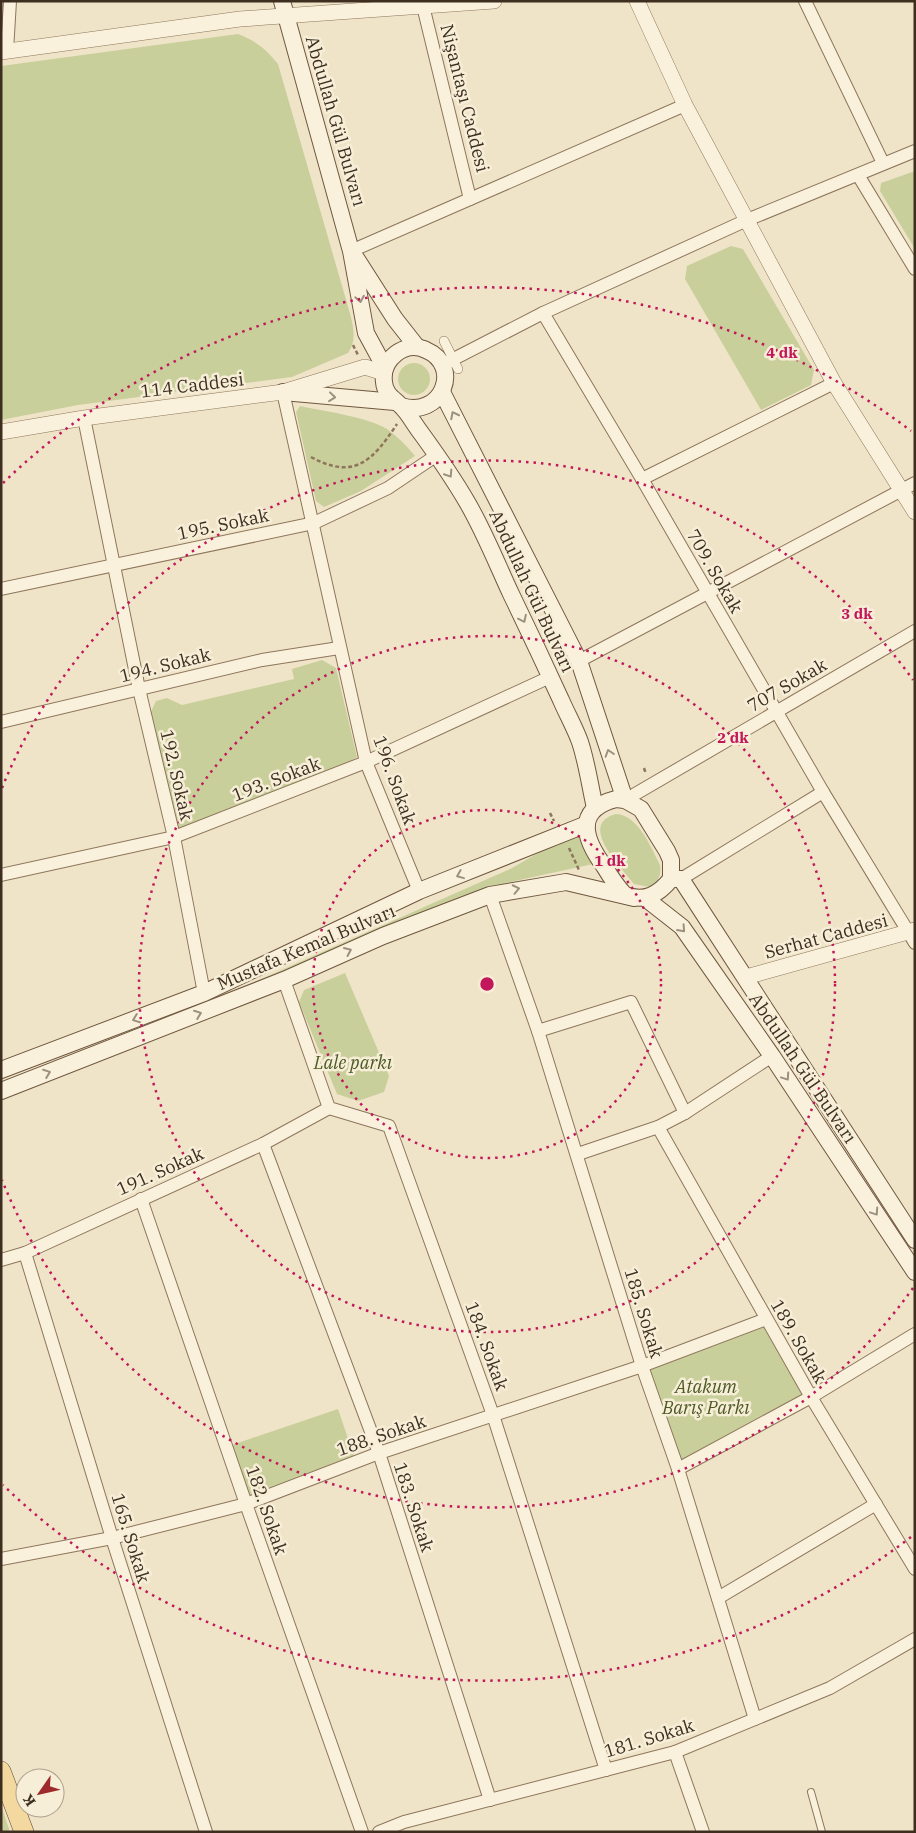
<svg xmlns="http://www.w3.org/2000/svg" width="916" height="1833" viewBox="0 0 916 1833" font-family="'IBM Plex Serif',serif">
<style>
.green{fill:#c9cf9b}
.lines{fill:none;stroke-linecap:round;stroke-linejoin:round}
.service-casing{stroke:#8d765c;stroke-width:8}
.pedestrian-casing{stroke:#8d765c;stroke-width:10}
.minor-casing{stroke:#8d765c;stroke-width:14}
.tertiary-casing{stroke:#8d765c;stroke-width:16}
.secondary-casing{stroke:#6f573f;stroke-width:18}
.primary-casing{stroke:#5b4430;stroke-width:20}
.path{stroke:#8d765c;stroke-width:2.5;stroke-dasharray:4 2.5;stroke-linecap:butt}
.service{stroke:#faf1dc;stroke-width:6}
.pedestrian{stroke:#faf1dc;stroke-width:9}
.minor{stroke:#faf1dc;stroke-width:12}
.tertiary{stroke:#faf1dc;stroke-width:15}
.secondary{stroke:#faf1dc;stroke-width:16}
.primary{stroke:#f3d9a0;stroke-width:19}
.oneway{stroke:#9c907e}
.ring{fill:none;stroke:#c2185b;stroke-width:2.5;stroke-dasharray:2.5 5}
.labels{text-anchor:middle;dominant-baseline:central;stroke-width:5;stroke-linejoin:round;paint-order:stroke}
.street-label{font-size:18px;fill:#3d2e20;stroke:#f7eed8}
.park-label{font-size:18px;font-style:italic;fill:#4d5a26;stroke:#f7eed8}
.centre{fill:#c2185b;stroke:#f7eed8;stroke-width:2.5}
.ring-label{font-size:15px;text-anchor:middle;font-weight:bold;fill:#c2185b;stroke:#f7eed8;stroke-width:5;stroke-linejoin:round;paint-order:stroke}
</style>
<rect width="100%" height="100%" fill="#f0e4c8"/>
<g class="green">
<path d="M238 34C256 41 266 49 278 64L351 317C354 331 356 341 348 353L292 377 78 405 1 420V66Z"/>
<polygon points="915,171 915,249 880,191 881,183"/>
<polygon points="731,246 743,249 814,370 811,385 761,410 685,279 687,266"/>
<circle cx="414" cy="379" r="16"/>
<path d="M300 406C324 411 367 417 387 429 398 437 407 446 415 456L361 491 324 507 316 501 296 412Z"/>
<polygon points="322,660 336,668 357,757 309,785 307,780 229,809 175,834 149,716 156,701 167,698 182,705 294,679 292,669"/>
<path d="M616 814C638 815 651 847 660 865 662 875 658 882 649 887L634 884C621 867 577 824 616 814Z"/>
<polygon points="578,830 593,864 506,883 233,999 232,992 512,868"/>
<polygon points="345,973 389,1076 384,1092 358,1101 337,1094 299,1002 304,990"/>
<polygon points="766,1319 811,1397 678,1469 642,1366"/>
<polygon points="338,1409 355,1459 249,1496 232,1445"/>
<polygon points="1,1805 10,1832 1,1832"/>
</g>
<g class="lines">
<defs>
<polyline id="service" points="811,1792 822,1832"/>
<polyline id="pedestrian" points="444,341 458,369"/>
<g id="minor">
<polyline points="805,1 883,163"/>
<polyline points="423,6 470,199"/>
<polyline points="7,51 10,1"/>
<polyline points="858,175 915,269"/>
<polyline points="351,251 685,105"/>
<polyline points="543,313 747,220 915,151"/>
<polyline points="442,365 543,313 642,479 823,792 915,943"/>
<polyline points="283,392 366,762 419,891"/>
<polyline points="84,418 139,689 174,837 204,993"/>
<polyline points="642,479 834,383"/>
<polyline points="1,589 314,523 388,488 437,455"/>
<polyline points="579,661 915,483"/>
<polyline points="1,722 262,660 339,648"/>
<polyline points="625,800 915,631"/>
<polyline points="1,875 174,837 366,762 550,677"/>
<polyline points="681,879 823,792"/>
<polyline points="490,895 538,1031 631,1002 685,1113"/>
<polyline points="284,980 329,1108 389,1126 493,1415 606,1770"/>
<polyline points="538,1031 642,1366 678,1469 755,1719"/>
<polyline points="658,1127 811,1397 915,1569"/>
<polyline points="263,1144 379,1453 490,1800"/>
<polyline points="578,1154 658,1127 685,1113 772,1056"/>
<polyline points="141,1199 246,1504 362,1832"/>
<polyline points="25,1253 112,1538 206,1832"/>
<polyline points="1,1260 25,1253 263,1144 329,1108"/>
<polyline points="678,1469 811,1397 915,1334"/>
<polyline points="1,1559 112,1538 246,1504 379,1453 642,1366 766,1319"/>
<polyline points="718,1598 876,1504"/>
<polyline points="675,1752 703,1832"/>
<polyline points="379,1832 404,1822 675,1752 830,1688 915,1639"/>
</g>
<g id="tertiary">
<polyline points="637,1 685,105 834,383 915,512"/>
<polyline points="1,52 240,19 494,1"/>
<polyline points="1,432 84,418 283,392 365,367 384,373"/>
<polyline points="746,977 915,930"/>
</g>
<g id="secondary">
<polyline points="282,1 351,251 366,333 385,368"/>
<polyline points="356,258 395,319 417,347"/>
<polyline points="283,392 395,402"/>
<polyline points="442,392 579,661 625,800"/>
<path d="M401 406C442 419 463 366 426 350 405 340 381 359 384 382 385 394 393 398 400 405 408 412 414 424 421 433 437 455 453 478 467 502 484 531 497 564 511 594 528 629 545 665 561 700 567 714 575 728 580 742 587 763 590 786 595 808"/>
<path d="M616 799 625 800 641 809 667 851 671 860V879C658 895 645 902 625 895 617 887 610 876 604 866 585 840 573 810 616 799Z"/>
<polyline points="671,879 681,879 915,1240"/>
<polyline points="645,898 682,927 772,1056 915,1272"/>
<polyline points="1,1070 204,993 419,891 587,824"/>
<polyline points="1,1091 284,980 383,936 490,895 566,882 634,898"/>
</g>
<polyline id="primary" points="1,1771 24,1832"/>
</defs>
<use href="#service" class="service-casing"/>
<use href="#pedestrian" class="pedestrian-casing"/>
<use href="#minor" class="minor-casing"/>
<use href="#tertiary" class="tertiary-casing"/>
<use href="#secondary" class="secondary-casing"/>
<use href="#primary" class="primary-casing"/>
<g class="path">
<polyline points="353,345 358,355"/>
<path d="M311 457C355 481 373 460 397 424"/>
<polyline points="644,768 646,774"/>
<polyline points="550,813 554,821"/>
<polyline points="569,848 579,870"/>
</g>
<use href="#service" class="service"/>
<use href="#pedestrian" class="pedestrian"/>
<use href="#minor" class="minor"/>
<use href="#tertiary" class="tertiary"/>
<use href="#secondary" class="secondary"/>
<use href="#primary" class="primary"/>
</g>
<defs><path id="oneway-chevron" d="M-2-3.5L2.5 0L-2 3.5" fill="none" stroke-width="1.6" stroke-linecap="round" stroke-linejoin="round" transform="scale(1.25)"/></defs>
<g class="oneway">
<use href="#oneway-chevron" transform="translate(360 299) rotate(80)"/>
<use href="#oneway-chevron" transform="translate(332 397) rotate(6)"/>
<use href="#oneway-chevron" transform="translate(454 415) rotate(-117)"/>
<use href="#oneway-chevron" transform="translate(449 474) rotate(57)"/>
<use href="#oneway-chevron" transform="translate(523 619) rotate(64)"/>
<use href="#oneway-chevron" transform="translate(609 753) rotate(-108)"/>
<use href="#oneway-chevron" transform="translate(460 875) rotate(158)"/>
<use href="#oneway-chevron" transform="translate(516 889) rotate(-12)"/>
<use href="#oneway-chevron" transform="translate(682 929) rotate(48)"/>
<use href="#oneway-chevron" transform="translate(348 951) rotate(-24)"/>
<use href="#oneway-chevron" transform="translate(198 1014) rotate(-21)"/>
<use href="#oneway-chevron" transform="translate(136 1019) rotate(159)"/>
<use href="#oneway-chevron" transform="translate(47 1073) rotate(-21)"/>
<use href="#oneway-chevron" transform="translate(786 1077) rotate(56)"/>
<use href="#oneway-chevron" transform="translate(875 1212) rotate(56)"/>
</g>
<g class="ring">
<circle cx="487" cy="984" r="174"/>
<circle cx="487" cy="984" r="348"/>
<path d="M913 1288A523 523 0 0 1 2 1180M2 788A523 523 0 0 1 913 680"/>
<path d="M911 1537A697 697 0 0 1 3 1485M3 483A697 697 0 0 1 911 431"/>
</g>
<g class="labels">
<g class="street-label">
<text transform="translate(465 98) rotate(76)">Nişantaşı Caddesi</text>
<text transform="translate(336 121) rotate(74)">Abdullah Gül Bulvarı</text>
<text transform="translate(192 385) rotate(-7)">114 Caddesi</text>
<text transform="translate(223 524) rotate(-12)">195. Sokak</text>
<text transform="translate(715 571) rotate(60)">709. Sokak</text>
<text transform="translate(532 591) rotate(65)">Abdullah Gül Bulvarı</text>
<text transform="translate(165 665) rotate(-14)">194. Sokak</text>
<text transform="translate(787 685) rotate(-30)">707 Sokak</text>
<text transform="translate(177 775) rotate(77)">192. Sokak</text>
<text transform="translate(276 779) rotate(-21)">193. Sokak</text>
<text transform="translate(395 780) rotate(70)">196. Sokak</text>
<text transform="translate(826 936) rotate(-15)">Serhat Caddesi</text>
<text transform="translate(306 947) rotate(-23)">Mustafa Kemal Bulvarı</text>
<text transform="translate(803 1068) rotate(56)">Abdullah Gül Bulvarı</text>
<text transform="translate(160 1171) rotate(-24)">191. Sokak</text>
<text transform="translate(644 1313) rotate(73)">185. Sokak</text>
<text transform="translate(799 1341) rotate(60)">189. Sokak</text>
<text transform="translate(487 1346) rotate(70)">184. Sokak</text>
<text transform="translate(381 1435) rotate(-19)">188. Sokak</text>
<text transform="translate(414 1507) rotate(72)">183. Sokak</text>
<text transform="translate(267 1510) rotate(71)">182. Sokak</text>
<text transform="translate(131 1538) rotate(73)">165. Sokak</text>
<text transform="translate(649 1738) rotate(-17)">181. Sokak</text>
</g>
<g class="park-label">
<text x="353" y="1062">Lale parkı</text>
<text x="706" y="1386">Atakum<tspan x="706" dy="21">Barış Parkı</tspan></text>
</g>
</g>
<circle cx="487" cy="984" r="8" class="centre"/>
<g class="ring-label">
<text x="782" y="358">4 dk</text>
<text x="857" y="619">3 dk</text>
<text x="733" y="743">2 dk</text>
<text x="610" y="866">1 dk</text>
</g>
<rect width="916" height="1833" fill="none" stroke="#3d2e20" stroke-width="5"/>
<g transform="translate(40 1793) rotate(236)"><circle r="24" fill="#f7eed8" stroke="#ada18e"/>
<path d="M0-4L9 19L0 12L-9 19Z" fill="#9e2a2b"/>
<text y="-8" font-size="14" font-weight="bold" text-anchor="middle" fill="#3d2e20">K</text>
</g>
</svg>
